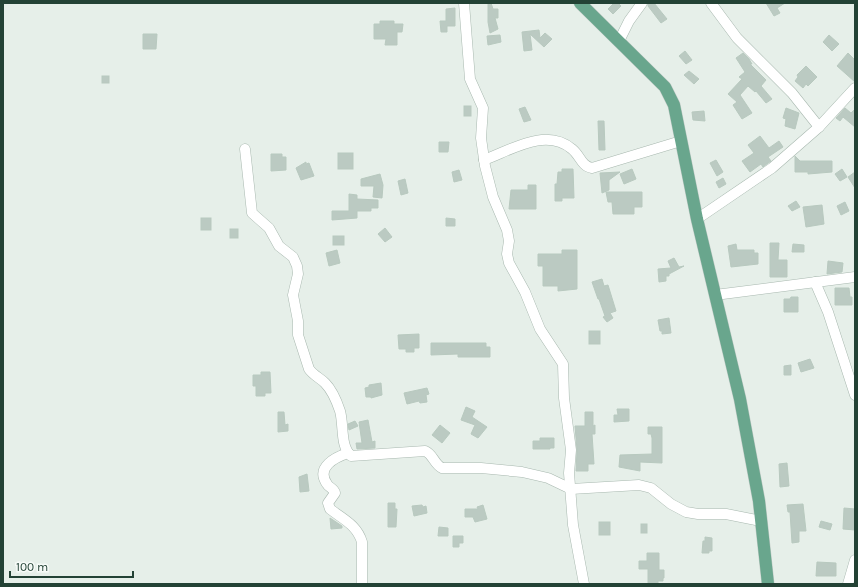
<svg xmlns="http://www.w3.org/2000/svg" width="858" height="587" viewBox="0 0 858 587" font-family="Karla,sans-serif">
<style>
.building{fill:#bbcac2;stroke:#b8c9bf}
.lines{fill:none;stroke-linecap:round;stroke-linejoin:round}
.minor-casing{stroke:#a8b8af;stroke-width:11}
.major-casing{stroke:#c1cac6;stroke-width:13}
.minor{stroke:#fff;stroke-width:10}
.major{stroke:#69a68d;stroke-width:12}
</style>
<rect width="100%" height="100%" fill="#e6efe9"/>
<g class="building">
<polygon points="488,3 491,3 493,9 498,9 498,18 495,18 498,29 490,33 488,22"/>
<polygon points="614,3 618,3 621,6 613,14 608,9"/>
<polygon points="648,3 654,3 667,19 661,23 648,6"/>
<polygon points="766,3 785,3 777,8 780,13 774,16"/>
<polygon points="455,8 455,26 447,26 447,32 441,32 440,21 446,21 446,9"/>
<polygon points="380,21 394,21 394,24 403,24 402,32 397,32 397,45 385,45 386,39 374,39 374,24 380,24"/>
<polygon points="539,30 540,38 545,33 552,39 544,47 530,34 532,50 524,51 522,32"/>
<polygon points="143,34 157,34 156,49 143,49"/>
<polygon points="500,35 501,42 488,45 487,36"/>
<polygon points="829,35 839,44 832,51 823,42"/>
<polygon points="685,51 692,60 686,64 679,56"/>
<polygon points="743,53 749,59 752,64 750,64 766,80 761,86 772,99 766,103 756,91 755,92 748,86 740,95 752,113 742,119 733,105 737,102 728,94 742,79 739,77 745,72 736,58"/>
<polygon points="848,53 855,60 855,82 837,66"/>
<polygon points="806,66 817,77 808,86 806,84 803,88 795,81 798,77 797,75"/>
<polygon points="689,71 699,79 694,84 684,75"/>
<rect x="102" y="76" width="7" height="7"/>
<rect x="464" y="106" width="7" height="10"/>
<polygon points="525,107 531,120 524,122 519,109"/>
<polygon points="786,108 799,113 795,129 785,126 786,119 783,118"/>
<polygon points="845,108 851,113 855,109 855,127 843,117 840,121 836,118"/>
<polygon points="704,111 705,121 693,120 692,112"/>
<polygon points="598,121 604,121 605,150 599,150"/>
<polygon points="760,136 769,148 779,141 783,147 768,157 771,161 768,163 763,167 761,164 750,172 742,161 754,153 748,145"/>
<polygon points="439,142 449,142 448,152 439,152"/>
<rect x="338" y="153" width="15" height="16"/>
<polygon points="271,154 282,154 282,157 286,157 286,170 271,171"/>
<polygon points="795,156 800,161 832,161 832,172 808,174 808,172 795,172"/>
<polygon points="716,160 723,172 717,176 710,163"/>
<polygon points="306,162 306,164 309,163 314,176 301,180 296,168"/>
<polygon points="562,169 573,169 574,198 562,198 562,201 555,201 555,184 557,184 558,172 562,172"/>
<polygon points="632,169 636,179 624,184 620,174"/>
<polygon points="842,169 847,177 840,181 835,174"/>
<polygon points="459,170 462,180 454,182 452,172"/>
<polygon points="620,172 609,180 609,190 602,193 600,173"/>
<polygon points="855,172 855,188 848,177"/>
<polygon points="380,174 383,185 382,198 373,197 374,186 361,186 361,179"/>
<polygon points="723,178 726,184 719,188 716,182"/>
<polygon points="405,179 408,193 401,195 398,181"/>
<polygon points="528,185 536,185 536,209 509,209 511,190 528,190"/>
<polygon points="606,192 642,192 642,207 634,207 634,214 613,214 612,202 608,202"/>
<polygon points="349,194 357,195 357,199 378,200 378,208 371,208 371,211 357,211 357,218 332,220 332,211 349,211"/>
<polygon points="796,201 800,207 792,211 788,206"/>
<polygon points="845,202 849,211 841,215 837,206"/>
<polygon points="822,205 824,224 806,227 803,207"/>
<rect x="201" y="218" width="10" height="12"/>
<polygon points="446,218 455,219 455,226 446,226"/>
<polygon points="385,228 392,237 385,242 378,234"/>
<rect x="230" y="229" width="8" height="9"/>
<rect x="333" y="236" width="11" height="9"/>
<polygon points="770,243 779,243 778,260 787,260 787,277 770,277"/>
<polygon points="736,244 737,250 754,250 754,253 758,253 758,264 731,267 728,246"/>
<polygon points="793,244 804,245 804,252 792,252"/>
<polygon points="337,250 340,263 329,266 326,253"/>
<polygon points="562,250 577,250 577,289 558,291 558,286 543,286 543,266 538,266 538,254 562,254"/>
<polygon points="674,258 679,267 684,266 669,274 669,276 666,276 666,281 659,282 658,269 671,268 668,261"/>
<polygon points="828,261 843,263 842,272 827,274"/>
<polygon points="602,279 604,286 608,285 616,311 610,313 613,318 607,322 603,317 605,316 599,299 598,299 592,282"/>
<polygon points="835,288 849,288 850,297 852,297 852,305 835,305"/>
<polygon points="791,297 798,297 798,312 784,312 784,299 790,299"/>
<polygon points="669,318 671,333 662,334 662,331 660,331 658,320"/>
<rect x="589" y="331" width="11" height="13"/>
<polygon points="419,334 419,348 414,348 414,352 406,352 406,349 399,349 398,335"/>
<polygon points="431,343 486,343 486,347 490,347 490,357 458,357 458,354 431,355"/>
<polygon points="810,359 814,368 801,372 798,363"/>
<polygon points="791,365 791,375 784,375 784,366"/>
<polygon points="261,372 270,372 271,393 265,393 265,396 256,396 256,386 253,386 253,375 261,375"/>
<polygon points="381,383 382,395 371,398 371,397 366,397 365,388 369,387 369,385"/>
<polygon points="427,388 429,394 426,395 427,402 420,403 419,401 407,404 404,393"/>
<polygon points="466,407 475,411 472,417 487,427 478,438 471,434 475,425 461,420"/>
<polygon points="617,409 629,409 629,421 614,422 614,415 618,415"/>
<polygon points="278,412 284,412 285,425 288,424 288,431 278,432"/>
<polygon points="585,412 593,412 593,426 595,425 595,434 592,434 594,464 588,464 588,471 576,471 577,450 575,426 585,426"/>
<polygon points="368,420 372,442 375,441 375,448 357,449 356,443 362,443 359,422"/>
<polygon points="355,421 358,426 349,430 348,424"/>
<polygon points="440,425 450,433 442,443 432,435"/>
<polygon points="648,427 662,427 662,463 640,462 640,471 619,467 620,455 652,454 652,438 651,434 648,434"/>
<polygon points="540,438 554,438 554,448 550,448 550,449 533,449 533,441 540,441"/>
<polygon points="787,463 789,486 780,487 779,464"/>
<polygon points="307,474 309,491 300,492 299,477"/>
<polygon points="388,503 395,503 395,509 397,509 396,527 388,527"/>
<polygon points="803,504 806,531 799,531 799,542 792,543 790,512 788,512 787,505"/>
<polygon points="422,505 423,507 426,506 427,513 414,516 412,506"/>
<polygon points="483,505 487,519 475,522 473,517 465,517 465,509 478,509 477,507"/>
<polygon points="844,508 855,509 855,530 843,529"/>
<polygon points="330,518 342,526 342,528 331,529"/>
<polygon points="821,521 832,524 830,530 819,527"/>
<rect x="599" y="522" width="11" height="13"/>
<rect x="641" y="524" width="6" height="9"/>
<polygon points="439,527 448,528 448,536 438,536"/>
<polygon points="453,536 463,536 463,543 459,543 459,547 453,547"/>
<polygon points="705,537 712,538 712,551 709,551 709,553 702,553 703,541 705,541"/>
<polygon points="647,553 659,553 659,570 664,570 664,578 663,578 663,581 658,581 658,584 648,584 648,569 639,569 639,561 647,561"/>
<polygon points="817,562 836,563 836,576 816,576"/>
</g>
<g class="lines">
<defs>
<g id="minor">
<polyline points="464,3 470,79 483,108 481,138 485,166 493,197 507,230 509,241 507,254 509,263 525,292 540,329 563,364 564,398 571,450 569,473 573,525 584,584"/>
<polyline points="711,3 737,38 792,93 819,127"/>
<polyline points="619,41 629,21 642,3"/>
<path d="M245 149 252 213 269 228 279 246 293 257 297 266 298 274 293 295 298 321V335L309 369C313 375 320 378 325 383 332 390 337 402 340 411 344 425 340 446 351 456L425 451C433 454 434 464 442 468H481L522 472 548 478 571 489 639 485 651 488 671 504 686 512 698 514H726L761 521"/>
<path d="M484 160C511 150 546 127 572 149 580 155 581 166 592 168L681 141"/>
<polyline points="697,219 772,168 819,127 855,88"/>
<polyline points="815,282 828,312 855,395"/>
<polyline points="715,295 855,277"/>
<path d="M348 453C336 457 315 467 327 484 329 488 334 488 335 493L328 503 330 509C343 519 357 525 362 542V584"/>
<polyline points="848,584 855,560"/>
</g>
<polyline id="major" points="580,3 665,87 674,105 697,219 740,399 759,501 768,584"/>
</defs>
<use href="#minor" class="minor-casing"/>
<use href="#major" class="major-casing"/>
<use href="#minor" class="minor"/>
<use href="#major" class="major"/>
</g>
<rect width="858" height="587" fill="none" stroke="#234235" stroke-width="8"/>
<path d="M10 571v6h123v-6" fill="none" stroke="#234235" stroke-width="2"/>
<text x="16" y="571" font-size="12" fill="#234235" stroke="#f7fbf8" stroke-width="3" paint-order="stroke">100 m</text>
</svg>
